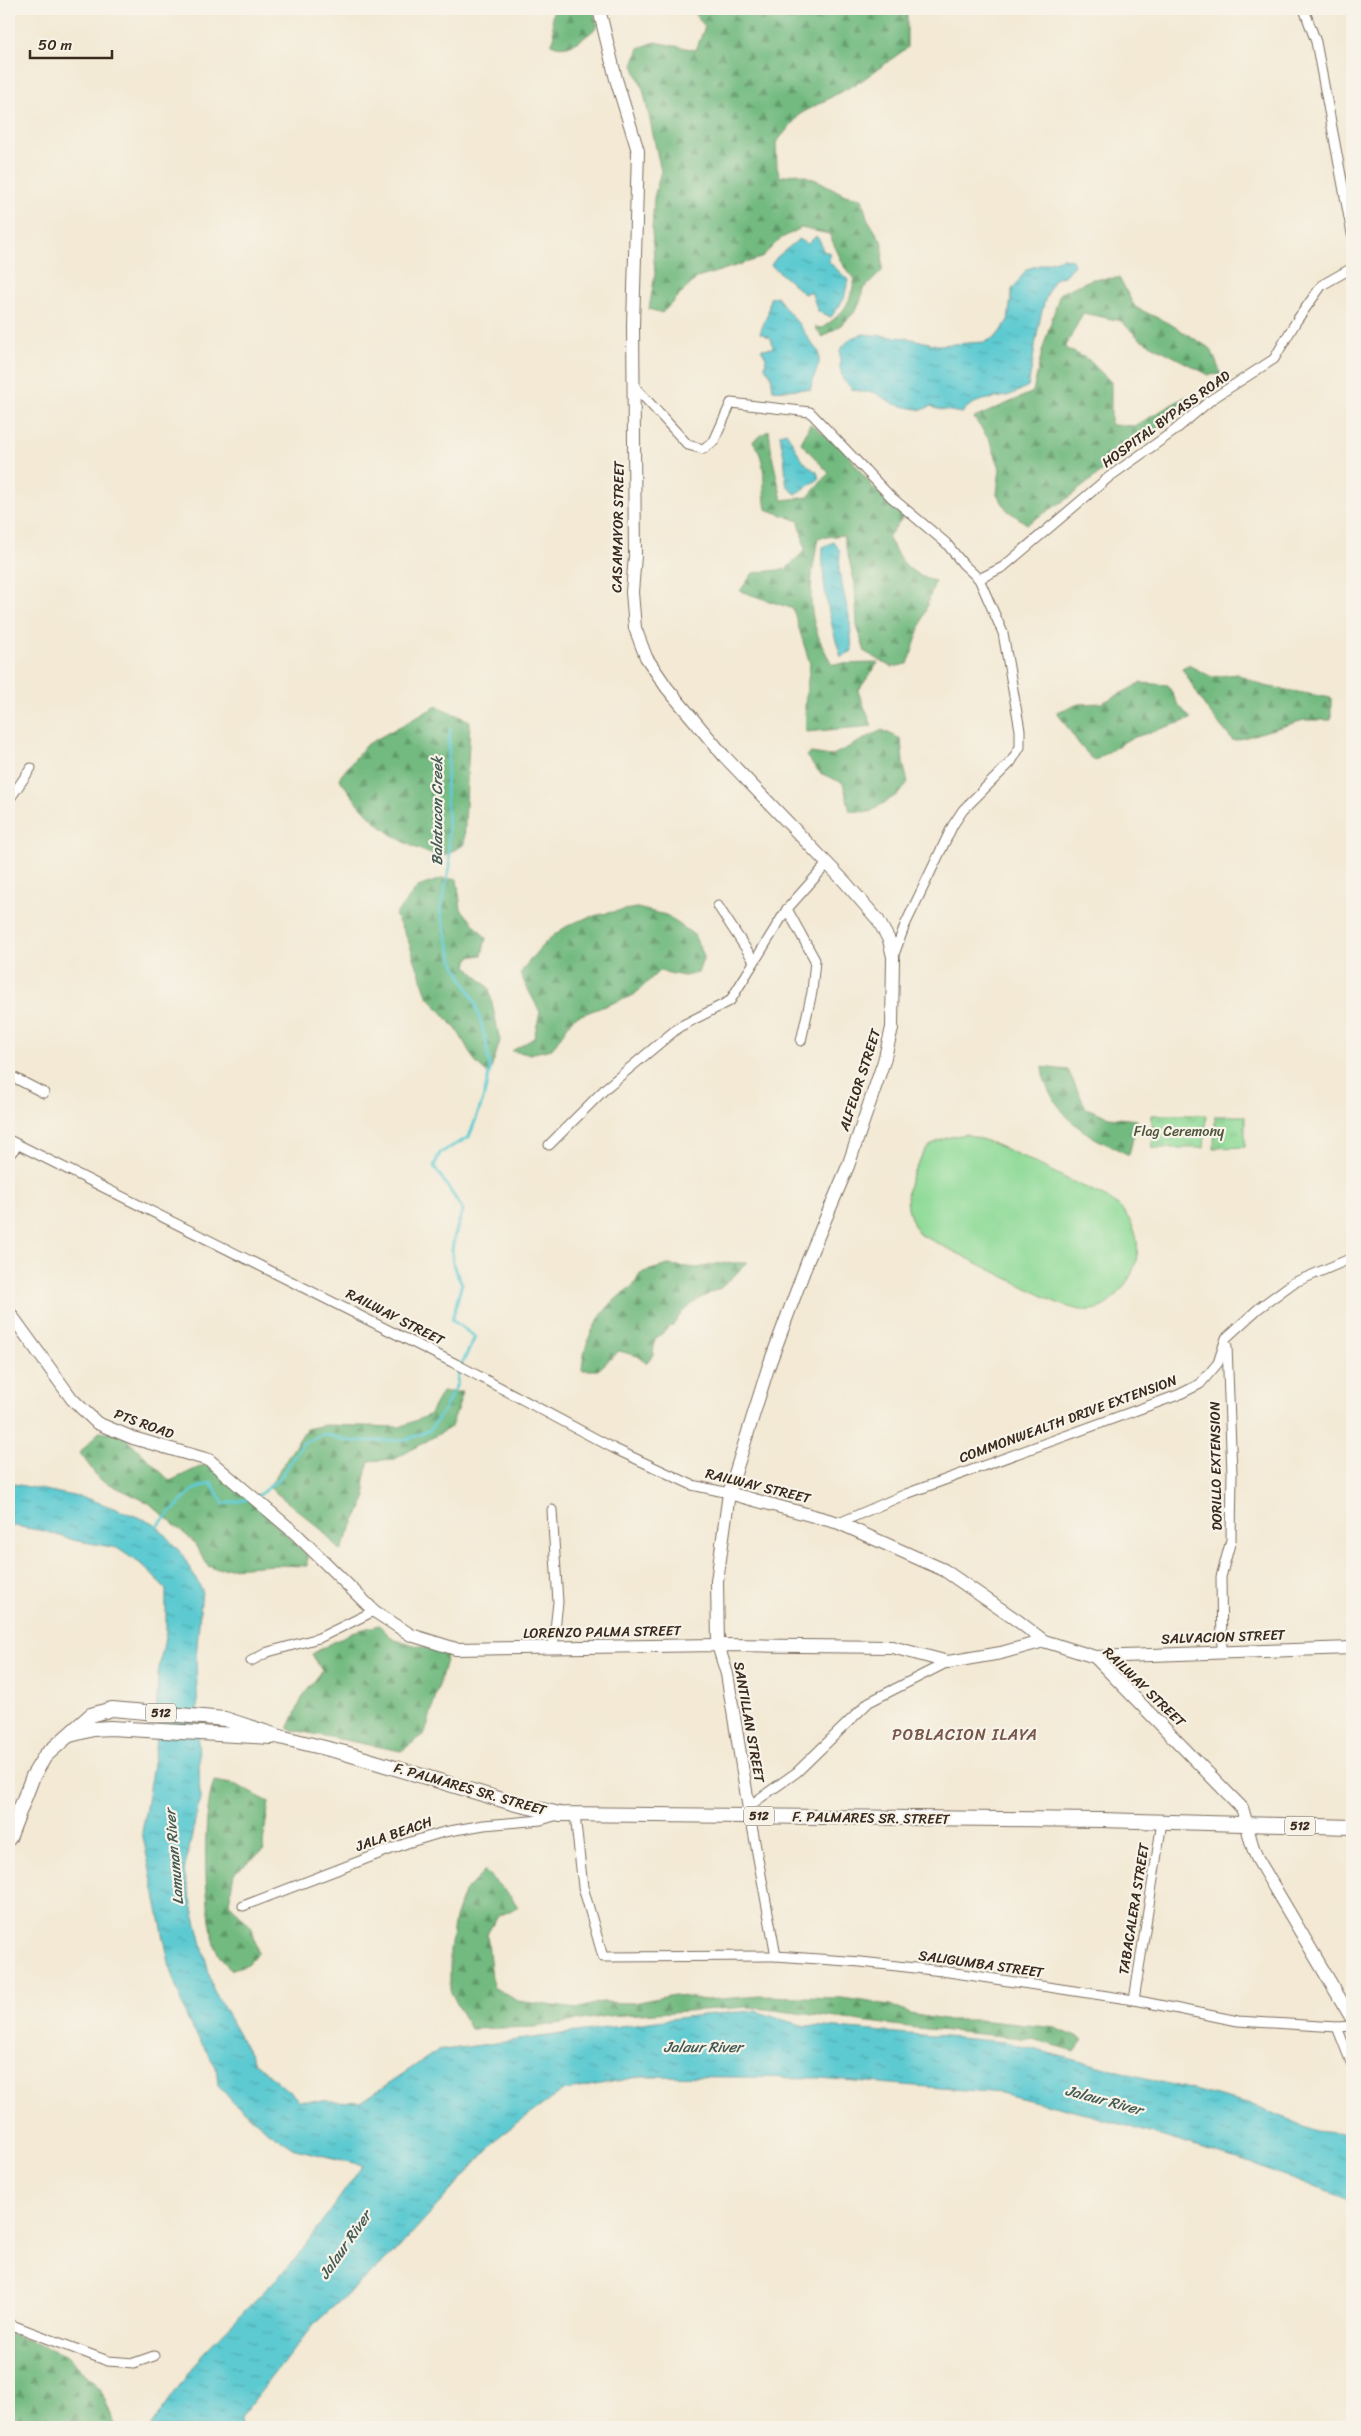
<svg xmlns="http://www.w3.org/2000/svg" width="1361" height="2436" viewBox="0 0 1361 2436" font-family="Sriracha,sans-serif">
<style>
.grass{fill:#8eda97;stroke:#64825a}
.forest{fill:url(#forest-firs);stroke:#56724f}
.park{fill:url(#park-tufts);stroke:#64825a}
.water{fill:url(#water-ripples);stroke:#4c7a78}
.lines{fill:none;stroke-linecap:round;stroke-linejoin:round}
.stream{stroke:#5dcad1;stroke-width:3}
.street-casing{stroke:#7b6d5e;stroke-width:11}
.secondary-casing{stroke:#7b6d5e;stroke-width:14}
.primary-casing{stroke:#7b6d5e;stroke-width:16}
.street{stroke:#fff;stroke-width:9}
.secondary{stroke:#fff;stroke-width:12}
.primary{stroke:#fff;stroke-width:14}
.labels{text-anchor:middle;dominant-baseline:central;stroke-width:4.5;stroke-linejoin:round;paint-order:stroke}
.shield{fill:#f7f3e8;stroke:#73665b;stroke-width:1}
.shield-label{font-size:12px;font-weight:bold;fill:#3b2a1e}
.street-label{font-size:14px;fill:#3b2a1e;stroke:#f7f3e8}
.park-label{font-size:14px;fill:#50563c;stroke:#f7f3e8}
.water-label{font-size:15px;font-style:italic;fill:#455a54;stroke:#f7f3e8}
.quarter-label{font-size:16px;letter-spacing:1px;fill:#76554c;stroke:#f7f3e8}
</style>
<defs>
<pattern id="forest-firs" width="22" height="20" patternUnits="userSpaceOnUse" patternTransform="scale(1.25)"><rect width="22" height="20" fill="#72ba80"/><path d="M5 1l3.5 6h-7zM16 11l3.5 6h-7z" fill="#5f9768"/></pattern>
<pattern id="park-tufts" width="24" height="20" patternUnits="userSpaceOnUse" patternTransform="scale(1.25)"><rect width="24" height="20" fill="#8eda97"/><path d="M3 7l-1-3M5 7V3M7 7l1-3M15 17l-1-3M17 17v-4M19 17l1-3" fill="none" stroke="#7bbb82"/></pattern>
<pattern id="water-ripples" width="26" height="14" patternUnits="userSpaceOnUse" patternTransform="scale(1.25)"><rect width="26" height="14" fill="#5dcad1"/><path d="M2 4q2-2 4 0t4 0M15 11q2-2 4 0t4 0" fill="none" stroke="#4ea4a9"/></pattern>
</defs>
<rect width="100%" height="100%" fill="#f7f3e8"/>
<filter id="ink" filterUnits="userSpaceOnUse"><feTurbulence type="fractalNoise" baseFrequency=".02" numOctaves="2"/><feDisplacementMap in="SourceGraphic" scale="10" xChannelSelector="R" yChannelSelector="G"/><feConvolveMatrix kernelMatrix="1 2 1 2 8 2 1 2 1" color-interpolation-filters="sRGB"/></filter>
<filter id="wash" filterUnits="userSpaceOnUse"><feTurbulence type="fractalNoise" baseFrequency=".0096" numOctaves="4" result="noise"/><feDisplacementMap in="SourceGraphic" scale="20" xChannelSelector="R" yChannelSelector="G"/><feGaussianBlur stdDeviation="1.12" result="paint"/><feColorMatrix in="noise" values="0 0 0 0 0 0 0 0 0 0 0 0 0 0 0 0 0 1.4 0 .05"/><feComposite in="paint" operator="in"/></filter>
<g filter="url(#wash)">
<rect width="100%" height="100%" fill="#f3e9d4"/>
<path class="grass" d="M966 1134C1003 1145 1037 1164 1071 1181 1088 1189 1112 1197 1124 1212 1144 1237 1141 1267 1120 1291 1114 1299 1106 1307 1096 1309 1082 1313 1068 1307 1055 1302L919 1234C902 1207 904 1185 921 1158 923 1154 926 1148 930 1146 940 1138 955 1136 966 1134Z"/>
<g class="forest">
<path d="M554 9H592L598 26C586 37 568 53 551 44L554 39 552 17Z"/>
<path d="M692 9H905L907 16V48L861 81 800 114 776 143 777 167 780 177 797 173 819 181 845 195 862 198 867 218 883 244 882 271 862 291C863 312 838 328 822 337L815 327 822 328C845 312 849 306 855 279L845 268 829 234 801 228 780 239 761 258 697 278 662 313 649 309 655 274 652 230 654 198 661 171 643 89 633 65 639 48 655 42 696 50 705 27Z"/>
<polygon points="1119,278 1135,307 1172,325 1211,349 1221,374 1209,375 1140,339 1121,321 1083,313 1065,348 1089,360 1111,382 1111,425 1135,426 1187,396 1161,425 1068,498 1027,524 1007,510 997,494 1000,468 990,441 974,418 1033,392 1042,351 1060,293 1092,279"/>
<path d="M810 424 842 447 871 485 903 517 888 537C899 559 909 575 935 581L908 664 892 667 865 652 857 626 855 584 843 535 818 538C809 589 804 617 832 664L878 663 858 691 872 726 806 732 805 703 810 664 793 609 740 591 753 573 786 569 805 550 799 521 766 509C761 483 769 465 753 441L769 430 772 456 782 500 808 497 829 473 801 443Z"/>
<polygon points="1188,665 1212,677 1237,674 1264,686 1331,698 1331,720 1304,720 1233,741 1206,708 1182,668"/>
<polygon points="1141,683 1168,685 1177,703 1191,719 1129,739 1094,761 1079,744 1057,712 1079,704 1102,703"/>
<path d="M437 706 470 721 464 845 440 857C392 842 367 818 339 778L366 745Z"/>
<polygon points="882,730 901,739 903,763 908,782 901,792 870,812 850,811 843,783 820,773 806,756 811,753 831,756"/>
<polygon points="441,879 457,879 461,909 486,938 482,955 469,957 467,966 489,988 496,1022 500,1041 489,1075 476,1063 457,1030 427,995 408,940 395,915 418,887"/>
<path d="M637 908 666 915 694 935 704 956 698 973 684 976 659 971 634 995 573 1018 552 1049 529 1054 512 1051 534 1038 540 1012 520 974C555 923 577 917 637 908Z"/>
<path d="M1042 1067 1068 1070 1086 1108 1109 1117 1137 1120 1129 1155C1114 1147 1097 1141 1084 1131 1065 1119 1043 1089 1042 1067Z"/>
<path d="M722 1263H747L722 1287 699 1299 683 1311 674 1324 655 1339 653 1355 646 1363 638 1356 619 1351 598 1370H582C584 1341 596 1317 617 1298 629 1288 634 1289 640 1273L668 1265 697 1268Z"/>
<polygon points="442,1392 463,1392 451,1427 395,1459 369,1461 364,1479 366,1499 340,1551 323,1531 269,1487 306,1429 325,1425 400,1427 429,1415"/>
<polygon points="99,1432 122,1434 170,1481 204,1465 231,1480 307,1555 307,1566 275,1565 215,1569 208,1566 194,1542 149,1503 99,1479 80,1453"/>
<polygon points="379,1625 394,1640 448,1653 425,1734 401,1751 288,1729 303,1696 322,1671 312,1654 352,1632"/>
<path d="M214 1781 237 1785 269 1802C268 1813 261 1844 264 1850L234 1873 229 1903 252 1928 258 1953 248 1964 230 1970C226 1963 218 1955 216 1948 204 1909 201 1819 214 1781Z"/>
<polygon points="485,1871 512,1898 518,1907 497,1917 487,1934 493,1987 518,2001 576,2009 601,2002 633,2003 674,1995 706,2000 760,1996 842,1998 890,2005 910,2014 944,2020 978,2020 1056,2028 1083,2040 1075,2051 1032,2039 917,2028 749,2007 608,2016 535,2027 470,2029 450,1990 450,1950 455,1918 464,1892"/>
<polygon points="9,2333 66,2355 100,2388 116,2427 9,2427"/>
</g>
<g class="park">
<polygon points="1152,1115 1206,1115 1204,1148 1153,1148"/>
<polygon points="1215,1116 1245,1116 1245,1147 1214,1148"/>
</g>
<g class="water">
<polygon points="816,236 820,241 823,251 830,253 829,262 848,280 844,299 831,317 818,311 811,291 804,294 771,265 777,257 799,239 808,244"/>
<path d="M1063 258 1072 260 1074 265 1064 276 1054 279C1037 311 1036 351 1028 386 1022 389 1016 393 1010 395 993 400 974 397 962 413L937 409 931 406 922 410 906 407 894 404 874 392H863L852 389 843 380 840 367V350L851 338 863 334 907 338 938 345 985 342 996 337 1008 321 1012 290 1027 269Z"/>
<path d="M777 296C783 306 789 312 796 321 806 332 807 340 819 352V363L810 390C797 387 787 392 773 390L771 375 765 367 766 357 761 349 773 348 771 338 760 333 768 313 770 298Z"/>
<path d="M786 432C798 449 797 460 817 472L819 479 796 494C782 484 787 481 785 466 785 456 781 445 780 434Z"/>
<path d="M834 542 840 551 839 572 850 621 852 651 841 657C830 622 821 584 823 547Z"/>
<polygon points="9,1483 89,1499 154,1523 182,1554 202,1590 196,1657 200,1798 184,1872 213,1989 254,2062 299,2100 361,2102 437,2051 701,2015 755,2011 800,2025 1005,2042 1259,2107 1316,2131 1352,2135 1352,2201 1254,2164 1090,2115 1001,2093 819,2078 644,2076 562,2091 502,2134 396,2251 313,2325 240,2418 241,2427 150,2427 203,2353 293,2262 363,2165 295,2149 265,2129 232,2101 218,2085 216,2067 189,2023 171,1972 142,1832 155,1752 158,1674 166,1632 166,1590 144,1566 117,1548 73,1540 44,1531 9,1525"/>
</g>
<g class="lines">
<g class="stream">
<path d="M258 1496 280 1478 303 1443 323 1434 349 1441H376L406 1440 430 1430 444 1410 457 1384 458 1372 475 1337 452 1320 462 1283C444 1258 454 1237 463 1210L434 1166 440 1153 469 1137 483 1100 490 1070 486 1041 475 1002 454 963 440 911 450 866 446 788 450 730"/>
<polyline points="155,1528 193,1490 211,1483 224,1504 250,1499"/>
</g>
</g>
</g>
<g filter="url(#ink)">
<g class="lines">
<defs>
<g id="street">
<polyline points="1304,9 1316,42 1352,234"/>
<polyline points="634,386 688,445 703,449 714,441 731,403 810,412 891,497 946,543 963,564 979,579 1003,633 1020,730 1020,747 1011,762 963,810 953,825 905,925 893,957"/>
<polyline points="979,579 1003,567 1109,477 1174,431 1212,399 1274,359 1297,320 1322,285 1352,268"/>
<polyline points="9,800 31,768"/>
<polyline points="718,906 754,961"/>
<polyline points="787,909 815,960 812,992 801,1041"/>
<polyline points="9,1075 44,1093"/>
<polyline points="9,1140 456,1364 615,1449 692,1485 729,1493"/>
<polyline points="549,1145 607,1087 679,1027 730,1001 787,909 827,864"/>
<polyline points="9,1155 18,1145"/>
<polyline points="552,1510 558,1602 553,1648"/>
<polyline points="839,1523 906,1494 1178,1395 1200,1384 1218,1363 1226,1338 1259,1308 1293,1283 1352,1258"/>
<polyline points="1222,1653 1221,1577 1231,1540 1232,1473 1227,1346"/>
<polyline points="251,1661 268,1652 319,1638 374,1611"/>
<polyline points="749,1806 797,1772 869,1702 948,1662"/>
<polyline points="575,1815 583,1887 603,1957 776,1956 861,1962 942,1971 1134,2000 1238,2021 1337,2027 1352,2026"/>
<polyline points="750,1815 776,1956"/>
<polyline points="243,1906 407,1843 444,1832 484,1825 541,1820 558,1815"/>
<polyline points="1134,2000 1162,1822"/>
<polyline points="1337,2027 1352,2065"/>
<polyline points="9,2324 108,2361 134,2363 154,2356"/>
</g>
<g id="secondary">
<polyline points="599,9 616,79 638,151 633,325 635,556 632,592 635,628 646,657 667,688 724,756 845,882 878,920 889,940 893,957 892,1028 884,1061 848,1166 808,1260 768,1368 729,1493 717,1581 718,1645 727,1674 750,1815"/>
<polyline points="9,1312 72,1399 97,1423 133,1438 209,1460 296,1534 374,1611 411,1635 456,1649 718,1645 892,1647 948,1662 1001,1653 1044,1641"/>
<path d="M729 1493 839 1523 944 1570 1018 1621 1044 1641 1095 1657 1242 1808C1248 1825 1249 1841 1257 1858L1352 2019"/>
<polyline points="1095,1657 1352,1648"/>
</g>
<g id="primary">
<polyline points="70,1735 93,1729 110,1728 272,1737"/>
<polyline points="9,1838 33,1776 45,1756 91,1715 112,1709 225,1719 280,1737 345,1753 516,1804 560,1814 1101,1820 1352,1827"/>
</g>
</defs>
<use href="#street" class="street-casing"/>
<use href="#secondary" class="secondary-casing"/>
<use href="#primary" class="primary-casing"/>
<use href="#street" class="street"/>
<use href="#secondary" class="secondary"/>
<use href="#primary" class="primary"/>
</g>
</g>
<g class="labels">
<g class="shield">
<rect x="146" y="1703.5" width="30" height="19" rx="4"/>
<rect x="744" y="1806.5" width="30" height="19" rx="4"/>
<rect x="1285" y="1816.5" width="30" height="19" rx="4"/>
</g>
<g class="shield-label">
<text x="161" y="1713">512</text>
<text x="759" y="1816">512</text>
<text x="1300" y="1826">512</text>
</g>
<g class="street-label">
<text transform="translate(1166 419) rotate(-36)">HOSPITAL BYPASS ROAD</text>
<text transform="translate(618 527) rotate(-89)">CASAMAYOR STREET</text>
<text transform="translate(860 1080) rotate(-72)">ALFELOR STREET</text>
<text transform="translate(395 1317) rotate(27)">RAILWAY STREET</text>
<text transform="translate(1068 1419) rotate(-20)">COMMONWEALTH DRIVE EXTENSION</text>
<text transform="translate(144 1424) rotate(20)">PTS ROAD</text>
<text transform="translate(1216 1466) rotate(-91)">DORILLO EXTENSION</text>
<text transform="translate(758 1486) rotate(14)">RAILWAY STREET</text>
<text transform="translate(602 1632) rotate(-1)">LORENZO PALMA STREET</text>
<text transform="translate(1223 1637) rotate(-2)">SALVACION STREET</text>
<text transform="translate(1144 1687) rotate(44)">RAILWAY STREET</text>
<text transform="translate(749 1722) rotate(80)">SANTILLAN STREET</text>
<text transform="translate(470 1789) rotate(16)">F. PALMARES SR. STREET</text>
<text transform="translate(871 1818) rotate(1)">F. PALMARES SR. STREET</text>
<text transform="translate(394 1834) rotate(-19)">JALA BEACH</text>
<text transform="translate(1134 1909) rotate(-81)">TABACALERA STREET</text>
<text transform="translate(981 1964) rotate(8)">SALIGUMBA STREET</text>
</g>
<g class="park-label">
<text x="1179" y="1131">Flag Ceremony</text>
</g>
<g class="water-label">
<text transform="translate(437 811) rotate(-90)">Balatucon Creek</text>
<text transform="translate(174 1857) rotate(-95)">Lamunan River</text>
<text x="703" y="2047">Jalaur River</text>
<text transform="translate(1104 2100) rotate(15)">Jalaur River</text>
<text transform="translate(345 2245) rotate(-55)">Jalaur River</text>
</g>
<g class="quarter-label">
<text x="965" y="1734">POBLACION ILAYA</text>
</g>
</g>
<rect width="1361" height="2436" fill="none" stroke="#f7f3e8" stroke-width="30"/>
<path d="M30 50v8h82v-8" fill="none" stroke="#3b2a1e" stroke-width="2.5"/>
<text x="38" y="50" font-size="15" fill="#3b2a1e" stroke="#f7f3e8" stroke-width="4" paint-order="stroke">50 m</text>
</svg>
